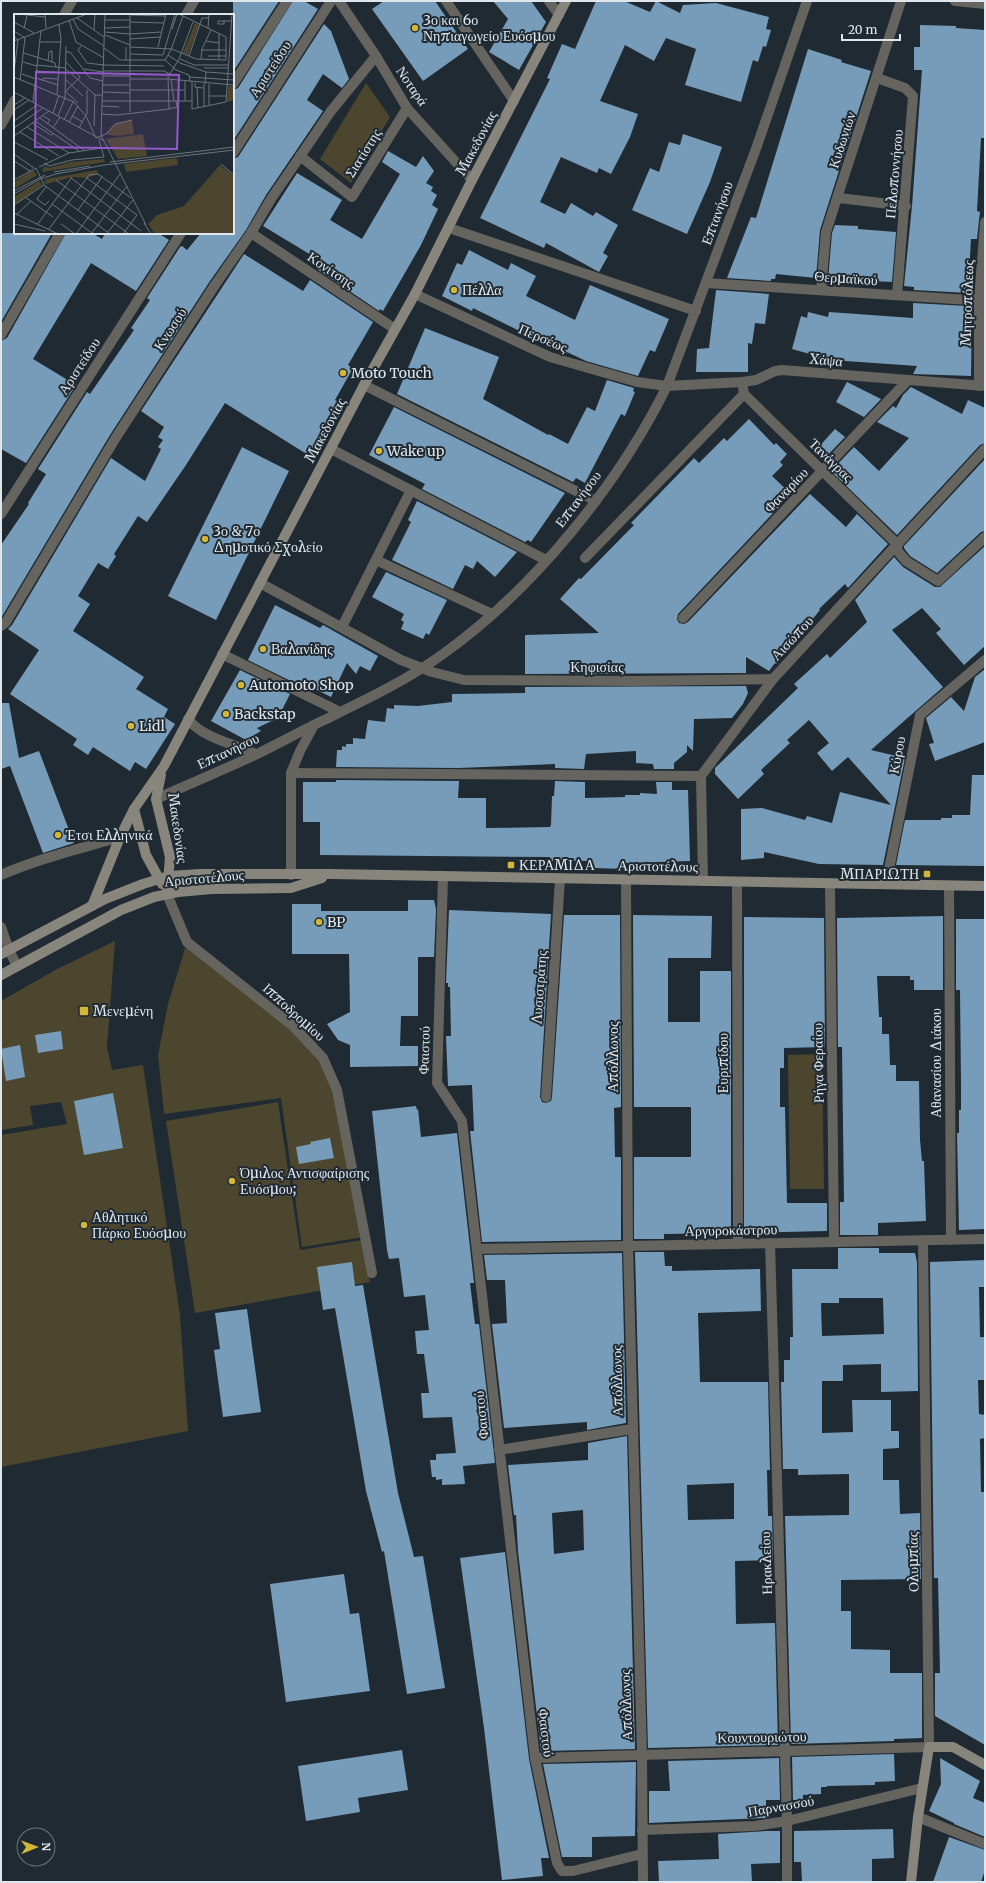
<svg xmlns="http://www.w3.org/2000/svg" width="986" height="1883" viewBox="0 0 986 1883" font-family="Merriweather,serif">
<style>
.green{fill:#4c462e}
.building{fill:#779cb9;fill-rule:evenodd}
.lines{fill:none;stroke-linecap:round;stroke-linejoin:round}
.street{stroke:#65645e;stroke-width:10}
.secondary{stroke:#88867c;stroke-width:10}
.poi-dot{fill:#d3b635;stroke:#1f2a32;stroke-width:1.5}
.labels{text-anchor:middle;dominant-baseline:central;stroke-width:4;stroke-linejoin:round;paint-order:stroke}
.poi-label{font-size:14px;fill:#dfe6ec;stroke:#1f2a32;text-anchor:start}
.street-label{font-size:14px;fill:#dfe6ec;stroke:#1f2a32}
.inset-road{fill:none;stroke:#6c757c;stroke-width:1}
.view{fill:#945aca;fill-opacity:0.15;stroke:#945aca;stroke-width:2}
.inset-edge{fill:none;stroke:#dfe6ec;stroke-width:2}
</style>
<rect width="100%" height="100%" fill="#1f2a32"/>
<g class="green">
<polygon points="366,83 390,117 351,183 320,159"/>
<polygon points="115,941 107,1047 112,1070 143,1065 180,1315 188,1431 1,1467 1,1135 67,1124 61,1102 30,1106 33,1125 1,1130 1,1001 57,969"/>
<polygon points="187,942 323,1058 337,1090 364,1237 302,1247 281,1098 164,1114 158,1055 168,1004"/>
<polygon points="822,1054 824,1189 790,1189 788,1055"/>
<polygon points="278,1102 300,1250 363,1240 370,1282 195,1313 166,1121"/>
</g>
<g class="building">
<polygon points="233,1 279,1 233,72"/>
<polygon points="293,1 304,1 318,9 233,141 233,90 238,88"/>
<polygon points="384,1 435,1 468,49 423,81 372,9"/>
<polygon points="493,1 531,1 546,22 519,70 489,52 508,19"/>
<polygon points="596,1 624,1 650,12 656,1 680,13 683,5 716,3 769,17 766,29 771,30 766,47 763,46 758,62 753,60 741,102 685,85 696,49 666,38 654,61 625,45 600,101 638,114 630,137 611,174 599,168 597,173 561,157 540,202 565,214 571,203 593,216 596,212 618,225 603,253 608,256 599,272 546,243 544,248 480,218 550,79 547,78 562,44 575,49"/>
<polygon points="324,24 331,31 349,79 342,88 323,74 307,100 323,111 266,195 246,230 210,281 110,435 1,618 1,545 29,504 28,503 46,474 38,469 87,392 90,394 134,330 131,328 150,300 147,298 180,247 182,246 187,250 201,233 233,233 233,159 238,157"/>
<polygon points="920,25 956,26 956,28 985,30 985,138 981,138 977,211 980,212 979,220 977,239 971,239 968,293 914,290 914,287 904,286 912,206 922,70 914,70 914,47 920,47"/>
<polygon points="808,49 842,60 841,62 871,71 820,230 816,278 776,274 775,279 771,279 771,281 727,278 751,217 756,218"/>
<polygon points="683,134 722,147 710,182 687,234 632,210 650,168 659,172 669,142 680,145"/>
<polygon points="388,151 416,167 423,156 434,171 426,183 433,187 431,191 437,195 432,205 438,209 421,245 383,311 380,309 379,311 317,269 321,261 263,226 297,173 342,200 330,220 362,239 400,174 382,162"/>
<polygon points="835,225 858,226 858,229 896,232 892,282 870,281 870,286 830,284 830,281 828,281 832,233"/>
<polygon points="1,233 52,233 1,322"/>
<polygon points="66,233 92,233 102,239 105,233 158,233 169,240 136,291 91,263 33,359 76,385 26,463 1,449 1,341 7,338"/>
<polygon points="469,250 508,270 511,263 536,276 526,296 575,320 590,285 669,319 655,352 650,350 638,376 586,361 567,352 566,354 473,308 472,311 442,296 457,263 462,265"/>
<polygon points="244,254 303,291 310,280 373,322 348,365 353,368 335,400 345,406 313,458 225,403 186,465 147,522 138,516 114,554 116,556 108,569 98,563 78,596 90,604 73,631 144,677 136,689 168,709 164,717 175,724 146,769 135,762 130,771 93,747 88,755 73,745 77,739 10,694 39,650 8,629 12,625 111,458 145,481 161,449 158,447 163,440 158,437 164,427 141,411"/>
<polygon points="716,290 769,294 765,324 755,323 752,344 748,343 748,372 696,372 697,349 709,348"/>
<polygon points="913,303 967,306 966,314 972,315 971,376 913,374 917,366 817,359 817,356 792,349 801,316 807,318 808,312 828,317 829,312 913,318"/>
<polygon points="425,328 499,357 483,399 548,435 549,434 568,444 587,407 595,411 607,380 634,388 633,391 635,392 625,416 621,414 585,483 576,478 573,482 397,394"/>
<polygon points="847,382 881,399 864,417 836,402"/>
<polygon points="911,387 962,414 968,400 985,408 985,443 980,445 897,535 831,471 854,447 879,471 909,438 877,422 893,406 896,408 903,395"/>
<polygon points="394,407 565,493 531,542 528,540 525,542 422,489 425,484 369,455"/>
<polygon points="749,419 774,445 776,443 787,454 780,462 783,465 772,476 791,494 678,614 677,619 679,623 684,624 688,622 810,494 846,527 857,514 888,544 848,588 845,584 819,609 820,610 776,664 775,663 769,671 746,657 746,673 525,674 525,635 599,633 560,599 579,578 581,579 634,525 631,523 694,458 699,463 724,438 727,441"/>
<polygon points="835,429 845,437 825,458 816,450"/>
<polygon points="242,447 289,471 216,620 168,596"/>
<polygon points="985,459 985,531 981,532 937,573 910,556 904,548 904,546"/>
<polygon points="417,501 517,552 495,577 477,561 473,569 465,565 453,589 392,560 411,522 408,520"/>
<polygon points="985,546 985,646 964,665 936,633 941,629 922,608 892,630 943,687 871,750 905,758 883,865 819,864 764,852 764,858 741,860 741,809 762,808 805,820 807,816 832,823 840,792 891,805 848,757 832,771 817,753 829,743 809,720 787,740 790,743 761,770 764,774 738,799 715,774 715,768 798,688 794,684 827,654 830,658 867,622 855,600 894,557 903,567 935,587 940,587"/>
<polygon points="386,572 447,600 429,635 426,633 423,639 401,629 404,622 401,620 404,614 372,597"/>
<polygon points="275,605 320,628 323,625 378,656 370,671 360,666 356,674 347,663 331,697 297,680 295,683 248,660"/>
<polygon points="985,669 985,742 935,761 929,744 934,743 926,718 951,697 964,711 975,677"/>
<polygon points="240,670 290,694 278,718 257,728 261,731 246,740 211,721"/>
<polygon points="746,686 748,693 743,704 732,718 694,719 693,751 687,745 687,752 674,763 674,769 654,769 653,764 636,763 636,751 586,754 584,769 555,768 555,764 459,768 336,767 337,750 342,750 342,746 346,747 346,744 353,744 353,738 365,739 368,720 385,722 387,708 394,709 394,705 418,706 452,702 452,694 525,693 525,687"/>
<polygon points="1,703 9,703 19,758 39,751 74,843 43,853 10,766 1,769"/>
<polygon points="972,775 985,775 985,866 896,865 905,820 941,820 941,818 952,818 952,815 970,815"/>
<polygon points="336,780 459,781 458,798 486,798 486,828 550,827 551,825 552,796 554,796 555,781 585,782 585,798 625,797 625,795 640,795 640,793 657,794 656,782 672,782 672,790 688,790 690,861 626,863 626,869 592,868 592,861 550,861 550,857 320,855 320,822 303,822 303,782 336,782"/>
<polygon points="408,900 434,900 436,909 434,957 418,957 418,1016 401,1016 400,1046 418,1046 418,1066 350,1067 350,1045 338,1040 327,1024 350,1012 349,954 292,954 292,904 321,904 321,911 408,911"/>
<polygon points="449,910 551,914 540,1097 542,1102 546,1103 551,1101 552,1097 564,915 620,915 621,1107 614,1108 615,1157 621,1157 621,1240 482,1242 470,1131 474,1131 472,1085 448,1086 446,1036 451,1036 450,987 448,987 448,983 446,983"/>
<polygon points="633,915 712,916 711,958 668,958 668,1022 700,1022 700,971 731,971 731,1233 664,1234 664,1239 634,1239 634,1157 691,1157 691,1107 634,1107"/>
<polygon points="943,916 943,990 914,990 914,980 910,980 910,976 877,976 879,1017 882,1017 882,1034 889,1034 890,1065 896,1065 896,1081 919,1081 920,1140 922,1161 924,1161 926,1221 878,1223 878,1235 840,1235 840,1202 844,1202 842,1047 838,1047 837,918"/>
<polygon points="744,917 824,918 825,1047 784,1048 784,1068 780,1068 780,1107 785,1107 787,1203 827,1203 827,1231 744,1233"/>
<polygon points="956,919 985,919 985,1229 959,1230 957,1133 959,1133 959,1110 961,1110 961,1083 960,990 956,990"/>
<polygon points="61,1031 63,1049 38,1053 35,1035"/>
<polygon points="20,1045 25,1077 6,1081 1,1049"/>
<polygon points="113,1093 123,1148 84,1155 74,1101"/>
<polygon points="416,1106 417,1110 418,1109 421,1137 457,1133 474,1283 470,1283 475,1324 479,1324 495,1463 463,1466 465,1484 442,1485 442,1479 436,1480 436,1477 432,1477 430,1460 436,1460 436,1454 456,1453 452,1417 423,1418 421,1393 429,1393 424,1354 417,1354 415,1331 429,1330 425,1295 404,1297 399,1258 389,1259 387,1250 372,1111"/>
<polygon points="330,1138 334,1158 299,1164 296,1147 311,1144 310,1142"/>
<path d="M838 1248H879V1253H915L917 1262 918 1391 881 1392V1364L843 1365V1381H822V1433L853 1432 852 1400H891V1431H899V1448L883 1449V1480H899L900 1514 920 1513 921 1579 841 1580V1611H851V1649L890 1650V1673H922V1738L894 1739V1741L791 1744 785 1516 849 1515V1474L798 1475V1469H783L781 1382H784V1360H790V1337H793L792 1269H838ZM839 1298H883L884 1334 822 1336 821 1303H839Z"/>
<path d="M635 1252H664L665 1266H672V1271L760 1269 761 1311 698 1313 700 1382H768L770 1470H767L768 1516H772L773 1560 735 1561 736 1624 775 1623 778 1745 648 1748ZM734 1483V1519L688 1520 687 1485Z"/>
<polygon points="622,1253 626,1423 587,1430 587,1422 504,1428 492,1324 507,1323 505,1280 487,1280 484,1255"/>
<polygon points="985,1260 985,1287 979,1287 980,1337 985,1337 985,1380 978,1380 979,1414 985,1415 985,1438 980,1439 981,1492 985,1492 985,1745 935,1716 935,1673 940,1673 938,1578 934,1578 930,1262"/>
<polygon points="352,1262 355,1286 363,1285 398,1493 414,1557 423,1556 445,1688 407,1694 384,1551 382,1552 366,1491 335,1308 323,1310 317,1267"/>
<polygon points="247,1309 261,1412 223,1417 214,1350 220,1349 215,1313"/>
<path d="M627 1436 635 1749 541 1751 518 1551 516 1515H514L508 1465 588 1460V1443ZM583 1510 584 1550 554 1554 552 1513Z"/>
<polygon points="505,1552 529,1759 549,1858 541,1858 543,1876 502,1880 484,1728 460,1558"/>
<polygon points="344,1574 350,1614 359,1613 370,1691 286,1702 270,1584"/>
<polygon points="402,1750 408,1790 358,1798 360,1812 306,1821 298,1766"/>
<polygon points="894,1754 895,1781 875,1782 875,1785 827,1786 827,1787 821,1787 821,1794 803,1795 803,1800 793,1800 792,1757"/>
<polygon points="779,1758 780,1800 766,1800 766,1818 649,1823 649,1791 670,1791 668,1761"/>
<polygon points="940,1758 980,1781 973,1798 985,1803 985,1837 954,1824 954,1823 929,1811 941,1784"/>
<polygon points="636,1762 635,1836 592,1837 592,1857 562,1857 543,1764"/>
<polygon points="893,1829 894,1858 872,1859 872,1882 802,1882 801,1862 794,1862 794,1831"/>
<polygon points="766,1831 780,1831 780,1863 751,1864 752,1882 659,1882 658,1861 719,1859 718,1834"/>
<polygon points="949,1837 985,1850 985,1870 981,1882 933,1882"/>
</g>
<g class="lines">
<g class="street">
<polyline points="339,1 376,56 407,108 472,180"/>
<polyline points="446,1 514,101"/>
<polyline points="549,1 559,15"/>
<polyline points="955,1 985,4"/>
<polyline points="64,15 72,1"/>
<polyline points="186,15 194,1"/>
<polyline points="877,78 905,88 913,96 897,295"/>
<polyline points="233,84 287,1"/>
<polyline points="1,125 15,100"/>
<polyline points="233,153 331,1"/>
<polyline points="300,156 352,197 407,108"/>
<polyline points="839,198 906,206"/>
<polyline points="449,228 696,311"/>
<polyline points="251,233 395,329"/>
<polyline points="706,283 985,301"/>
<polyline points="821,290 826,232 901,1"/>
<polyline points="415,294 550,357 637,382 667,386 742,382 756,380 775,371 782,370 985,386"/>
<polyline points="1,335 60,233"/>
<polyline points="364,385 596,501"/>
<polyline points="979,386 979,300 985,222"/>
<polyline points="744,394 898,545"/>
<polyline points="331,449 546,560"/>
<polyline points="1,514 181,233"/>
<polyline points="895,548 906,561 938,581 985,537"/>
<polyline points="585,558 744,394 742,382"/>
<polyline points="376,560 492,614"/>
<polyline points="260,583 401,660 432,672 464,680 636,681 773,679"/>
<polyline points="683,618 908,380"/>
<polyline points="1,626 6,622 115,439 215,285 251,233 271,199 331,111 376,56"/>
<polyline points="342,627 411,490"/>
<polyline points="222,654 340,712"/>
<path d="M188 719C202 738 235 744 256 754"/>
<polyline points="291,773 701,776"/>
<path d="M156 799C189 784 223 770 255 755 278 744 299 732 322 721 363 701 406 681 443 654 534 589 618 485 667 386L757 146 807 1"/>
<path d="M1 875C40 858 79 849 120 837"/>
<polyline points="291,875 291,773 300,751 314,725"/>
<polyline points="443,876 437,1083 462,1121 535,1758 557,1863 562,1871 573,1871 642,1854"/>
<polyline points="626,880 628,1246 642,1754 643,1882"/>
<polyline points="703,881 701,776 773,679 985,449"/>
<polyline points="737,882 738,1244"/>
<polyline points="830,883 834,1242"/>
<polyline points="886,884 920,715 985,660"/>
<polyline points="949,886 951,1240"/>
<polyline points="167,894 187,942 293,1026 323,1058 337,1090 372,1273"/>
<polyline points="1,927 9,950 17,966"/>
<polyline points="546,1097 560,879"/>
<polyline points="770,1243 787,1821 787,1882"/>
<polyline points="477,1249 985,1239"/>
<polyline points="499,1450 632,1429"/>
<polyline points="535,1758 929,1747 923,1240"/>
<polyline points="918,1817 985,1844"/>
<polyline points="642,1830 755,1826 787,1821 922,1788"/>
</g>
<g class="secondary">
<polyline points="161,775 156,799 170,857 167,894"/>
<polyline points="134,809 146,855 162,884"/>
<polyline points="92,906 120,837 134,809 164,766 364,385 415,294 472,180 566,1"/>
<polyline points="1,954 105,899 143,884 169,876 200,874 331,874 985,886"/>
<polyline points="1,975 121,910 154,897 178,892 212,889 291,888 322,878"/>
<polyline points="911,1882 918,1817 929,1747 953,1747 985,1765"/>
</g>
</g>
<g class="poi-dot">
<circle cx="415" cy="28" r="4"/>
<circle cx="454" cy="290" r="4"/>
<circle cx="343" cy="373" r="4"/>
<circle cx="379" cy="451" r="4"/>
<circle cx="205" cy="539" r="4"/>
<circle cx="263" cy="649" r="4"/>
<circle cx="241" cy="685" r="4"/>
<circle cx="226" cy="714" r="4"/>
<circle cx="131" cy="726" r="4"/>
<circle cx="58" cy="835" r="4"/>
<rect x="507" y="861" width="8" height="8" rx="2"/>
<rect x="923" y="870" width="8" height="8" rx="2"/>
<circle cx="319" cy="922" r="4"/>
<rect x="79" y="1006" width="10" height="10" rx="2"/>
<circle cx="232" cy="1181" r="4"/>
<circle cx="84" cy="1225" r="4"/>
</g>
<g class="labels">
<g class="poi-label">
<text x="423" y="20">3ο και 6ο<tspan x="423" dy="16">Νηπιαγωγείο Ευόσμου</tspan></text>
<text x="462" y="290">Πέλλα</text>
<text x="351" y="373">Moto Touch</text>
<text x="387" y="451">Wake up</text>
<text x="213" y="531">3ο &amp; 7ο<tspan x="213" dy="16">Δημοτικό Σχολείο</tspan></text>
<text x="271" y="649">Βαλανίδης</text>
<text x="249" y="685">Automoto Shop</text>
<text x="234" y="714">Backstap</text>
<text x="139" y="726">Lidl</text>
<text x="66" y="835">Έτσι Ελληνικά</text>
<text x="519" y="865">ΚΕΡΑΜΙΔΑ</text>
<text x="919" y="874" text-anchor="end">ΜΠΑΡΙΩΤΗ</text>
<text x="327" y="922">BP</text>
<text x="93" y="1011">Μενεμένη</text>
<text x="240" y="1173">Όμιλος Αντισφαίρισης<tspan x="240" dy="16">Ευόσμου;</tspan></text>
<text x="92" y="1217">Αθλητικό<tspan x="92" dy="16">Πάρκο Ευόσμου</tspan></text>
</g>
<g class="street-label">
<text transform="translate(270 69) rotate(-57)">Αριστείδου</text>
<text transform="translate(412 86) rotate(56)">Νοταρά</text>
<text transform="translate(842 140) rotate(-72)">Κυδωνιών</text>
<text transform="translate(476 143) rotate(-62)">Μακεδονίας</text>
<text transform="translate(363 153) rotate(-58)">Σιατίστης</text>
<text transform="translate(894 174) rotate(-85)">Πελοποννήσου</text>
<text transform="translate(717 213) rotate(-70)">Επτανήσου</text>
<text transform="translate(331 270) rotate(34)">Κονίτσης</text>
<text transform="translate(846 278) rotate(4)">Θερμαϊκού</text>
<text transform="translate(967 303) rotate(-88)">Μητροπόλεως</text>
<text transform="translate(170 329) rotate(-57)">Κνωσού</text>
<text transform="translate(543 338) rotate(23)">Περσέως</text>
<text transform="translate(826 360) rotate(5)">Χάψα</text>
<text transform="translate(79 366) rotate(-57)">Αριστείδου</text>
<text transform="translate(325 430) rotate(-62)">Μακεδονίας</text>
<text transform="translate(831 460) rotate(44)">Τανάγρας</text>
<text transform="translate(786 490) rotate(-46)">Φαναρίου</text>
<text transform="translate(578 499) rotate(-53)">Επτανήσου</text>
<text transform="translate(792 638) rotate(-47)">Αισώπου</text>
<text x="597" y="667">Κηφισίας</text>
<text transform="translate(228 751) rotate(-25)">Επτανήσου</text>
<text transform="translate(897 755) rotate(-79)">Κύρου</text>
<text transform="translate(178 828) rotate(82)">Μακεδονίας</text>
<text transform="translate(658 866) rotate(1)">Αριστοτέλους</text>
<text transform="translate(204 878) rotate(-5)">Αριστοτέλους</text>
<text transform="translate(539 987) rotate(-86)">Λυσιστράτης</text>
<text transform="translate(294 1012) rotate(42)">Ιπποδρομίου</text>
<text transform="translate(424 1050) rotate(-88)">Φαιστού</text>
<text transform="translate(613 1057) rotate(-90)">Απόλλωνος</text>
<text transform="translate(723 1063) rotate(-90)">Ευριπίδου</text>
<text transform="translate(818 1063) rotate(-91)">Ρήγα Φεραίου</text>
<text transform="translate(936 1063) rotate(-90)">Αθανασίου Διάκου</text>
<text transform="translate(731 1230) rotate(-1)">Αργυροκάστρου</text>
<text transform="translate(617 1381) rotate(-91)">Απόλλωνος</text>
<text transform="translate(481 1415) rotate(-96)">Φαιστού</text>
<text transform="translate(913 1562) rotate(-91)">Ολυμπίας</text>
<text transform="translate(766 1563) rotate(-92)">Ηρακλείου</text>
<text transform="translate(626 1705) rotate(-92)">Απόλλωνος</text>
<text transform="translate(546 1733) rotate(83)">Φαιστού</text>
<text transform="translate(762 1737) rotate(-1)">Κουντουριώτου</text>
<text transform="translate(781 1806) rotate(-10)">Παρνασσού</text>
</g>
</g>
<g transform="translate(14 14)">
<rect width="220" height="220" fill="#1f2a32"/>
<path d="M181 9 185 11 174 41 169 39ZM214 72H220V86L213 88ZM118 106 120 120 101 122 92 120 101 110ZM129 120 133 142 104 145 92 125ZM163 144 164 151 112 158 110 150ZM90 145 91 148 28 158 30 152 35 154 57 148ZM206 151 220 162V220H141L134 210 143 201 170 192ZM19 156 23 161 2 174 0 168ZM83 156 84 160 73 164 58 163 32 170 30 168 32 165ZM25 167 28 171 0 191V183Z" fill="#4c462e"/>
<path class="inset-road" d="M4 0 31 3M31 0 32 14M91 0 87 121 132 211M116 0V98M116 1 152 2M63 4 90 23M59 5 64 15 90 32M55 6 62 28 90 44M91 6H116M210 7V10H204V7H217M0 8 20 19M116 8 150 9M10 14 13 2M91 14 116 13M194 14 195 0M158 15 163 0M80 16 81 0M0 17 11 24 6 66M91 18 116 20M116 20 147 18M91 21 116 31M0 23 4 26 0 58M116 25 146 23M0 27 73 0M192 27 205 29M26 28H47M67 32 64 36 73 49 90 51M116 33 158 35 182 45 212 46V23L165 0M144 33 152 0M90 34 106 46H151L162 56 175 61 176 68M187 36H212M52 38H56L76 64 89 67M10 39 41 49 42 53M116 40 149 41 161 0M154 41 166 49 192 58 220 60M175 42 188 4H195M194 42H212M166 45 180 51H214M187 45 188 35 197 16M205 45V19M112 46V33M151 46 157 36 169 2M34 47 35 38 38 37V48M9 48 23 52M52 48 66 63 64 66M23 51 51 54 81 81H88M90 51 150 52M190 54H214M70 55 89 58M23 57 51 59M89 57H150L156 60M8 60 22 65M89 62H116M0 63 60 88 72 102 82 124M175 63 220 66M22 64 44 71M51 65 69 82M116 65H154L220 71M157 65 160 87M28 67 29 64 44 65M171 67V87M178 68V95L212 88 218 0M181 69V73L189 74M190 70V93M191 70 192 58M195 70V91M89 71H116M183 73 184 94M116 76H171M51 77 64 89M52 77 63 66M0 78 90 127M89 78 116 79M43 80 47 25 45 11M195 82H212M88 87H178M19 88 27 16M0 91 11 84M88 92 105 93M155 95 154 63 165 45 179 8M0 96 15 86M39 99 45 81M88 100 103 101 155 95 163 93 162 87M29 102 36 106 33 110M44 102 51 84 52 32M58 102 69 108M26 104 71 137M50 106 59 88M0 107 23 91M21 107 65 137M55 108 64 92M18 109 37 121 39 120M80 112 81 81M13 113 55 139M0 114 29 94M39 114 46 103M65 114 73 99V76M6 118 45 142M0 122 35 97M82 124 92 120 101 110 118 106M0 128 34 146M0 140 20 154M0 147 16 157M96 148 220 133M30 149 35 152 58 146 90 143 85 126M207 150 220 161M25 153 55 139 94 133M22 154 30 171 96 220M40 158 76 152M57 164 127 217M73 164 123 201 109 220M0 166 22 154M42 166 115 220M32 173 23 185 31 191 35 187M0 177 31 161M0 180 26 165 42 160 90 151 220 136M11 183 39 203M38 190 78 219M0 191 30 171M64 196 88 163M0 199 44 220M2 201 17 187M130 209 137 220M0 210 31 217M47 210 61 220M23 211 58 163M35 215 75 161 84 160 117 184M94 218 119 186M62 220 106 160M77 220 113 172"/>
<path class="view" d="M22 58 165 61 163 135 21 133Z"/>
<rect width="220" height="220" class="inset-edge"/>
</g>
<rect width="986" height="1883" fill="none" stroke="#dfe6ec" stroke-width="4"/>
<g transform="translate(36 1847) rotate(89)"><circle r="19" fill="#1f2a32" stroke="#6c757c"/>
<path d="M0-3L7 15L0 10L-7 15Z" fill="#d3b635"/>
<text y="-6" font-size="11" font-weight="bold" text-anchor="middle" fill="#dfe6ec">N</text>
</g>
<path d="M842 34v6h58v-6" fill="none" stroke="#dfe6ec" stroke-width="2"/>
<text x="848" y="34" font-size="12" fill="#dfe6ec" stroke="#1f2a32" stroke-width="3" paint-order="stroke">20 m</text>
</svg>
